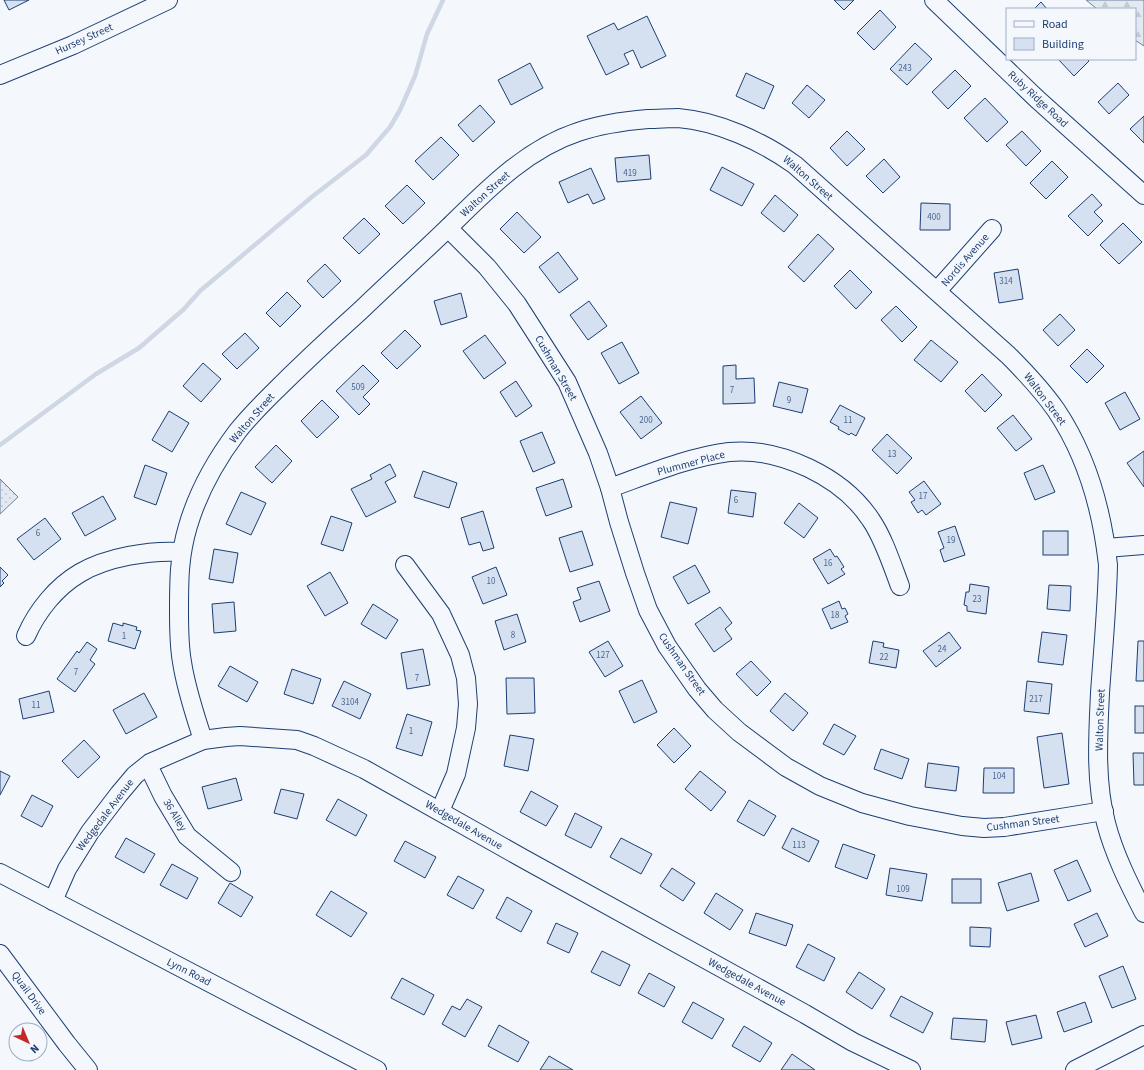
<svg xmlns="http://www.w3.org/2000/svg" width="1144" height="1070" viewBox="0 0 1144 1070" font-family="'Source Sans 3',sans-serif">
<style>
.forest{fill:url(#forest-firs);stroke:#687fa3}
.park{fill:url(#park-dots);stroke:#687fa3}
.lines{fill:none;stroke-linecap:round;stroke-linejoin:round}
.stream{stroke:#cfd7e4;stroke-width:4.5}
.building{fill:#d5e0f0;stroke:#1d3f73}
.minor-casing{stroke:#1d3f73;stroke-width:20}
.minor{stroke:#f4f7fb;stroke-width:18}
.labels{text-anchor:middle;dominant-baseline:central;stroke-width:3;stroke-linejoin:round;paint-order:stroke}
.number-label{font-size:9px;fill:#4b6792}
.street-label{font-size:11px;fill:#1d3f73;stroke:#f4f7fb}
</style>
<defs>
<pattern id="forest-firs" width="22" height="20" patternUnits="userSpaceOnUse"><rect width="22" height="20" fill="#e3e9f0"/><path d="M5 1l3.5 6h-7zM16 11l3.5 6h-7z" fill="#c2c9d1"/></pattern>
<pattern id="park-dots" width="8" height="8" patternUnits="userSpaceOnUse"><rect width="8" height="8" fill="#e3e9f0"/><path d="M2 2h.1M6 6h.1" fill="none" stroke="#c2c9d1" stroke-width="1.8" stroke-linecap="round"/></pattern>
</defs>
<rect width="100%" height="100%" fill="#f4f7fb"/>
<polygon class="forest" points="1086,0 1144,0 1144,46 1135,40 1135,9 1097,9"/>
<polygon class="park" points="0,479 18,497 0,514"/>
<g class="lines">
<polyline class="stream" points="0,445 96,374 139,348 184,309 200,291 313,196 366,155 390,127 400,110 415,76 427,34 443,0"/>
</g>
<g class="building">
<polygon points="4,0 29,0 9,10"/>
<polygon points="834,0 854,0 844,10"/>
<polygon points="1041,2 1047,9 1034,9"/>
<polygon points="880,10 896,27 874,50 857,33"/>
<polygon points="647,16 666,56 641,68 633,50 624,54 629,64 606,75 587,36 614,23 618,30"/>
<polygon points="915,43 932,59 907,85 890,69"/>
<polygon points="1058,59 1087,59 1089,61 1074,76"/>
<polygon points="530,63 543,88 511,105 498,80"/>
<polygon points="955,70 971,86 948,109 932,92"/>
<polygon points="746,73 774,86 764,109 736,96"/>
<polygon points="1118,83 1129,95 1109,114 1098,102"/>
<polygon points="807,85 825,100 809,118 792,103"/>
<polygon points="985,98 1008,122 987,142 964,118"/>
<polygon points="480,105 495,122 473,142 458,125"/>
<polygon points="1144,116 1144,143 1130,129"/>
<polygon points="847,131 865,149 847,166 830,148"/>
<polygon points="1022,131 1041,151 1026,166 1006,145"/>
<polygon points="441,137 459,155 433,180 415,161"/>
<polygon points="649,155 651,179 617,182 615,158"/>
<polygon points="884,159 900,177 883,193 866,176"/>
<polygon points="1052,161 1068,177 1046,199 1030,183"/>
<polygon points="722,167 754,184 742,206 710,190"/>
<polygon points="591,168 605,199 593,204 588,194 568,203 559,182"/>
<polygon points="407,185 425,203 403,224 385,206"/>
<polygon points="1092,194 1102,205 1094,212 1103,221 1088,236 1068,216"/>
<polygon points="775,195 798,215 784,232 761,213"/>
<polygon points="921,203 950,204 950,230 920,230"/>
<polygon points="517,212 541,237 524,253 500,229"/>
<polygon points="364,218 380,234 359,254 343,238"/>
<polygon points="1123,223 1142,242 1119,264 1100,245"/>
<polygon points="818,234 834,249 804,282 788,267"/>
<polygon points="558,252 578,279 559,293 539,267"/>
<polygon points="325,264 341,281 323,298 307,281"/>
<polygon points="1018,269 1023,299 999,303 994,273"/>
<polygon points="850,270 872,292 856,309 834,286"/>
<polygon points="287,292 301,306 280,327 266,313"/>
<polygon points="461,293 467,317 441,325 434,301"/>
<polygon points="589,301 607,326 588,340 570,315"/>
<polygon points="896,306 917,327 902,342 881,320"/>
<polygon points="1060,314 1075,330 1058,346 1043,330"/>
<polygon points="405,330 421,346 397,369 381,353"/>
<polygon points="245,333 259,348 237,369 222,354"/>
<polygon points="485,335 506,363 484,379 463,351"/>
<polygon points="931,340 958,362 941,382 914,360"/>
<polygon points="622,342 639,373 619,384 601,353"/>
<polygon points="1087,349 1104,366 1087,383 1070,366"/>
<polygon points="203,363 221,379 201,402 183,386"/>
<polygon points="363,365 379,381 363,397 370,404 359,415 336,391"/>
<polygon points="736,365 736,379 754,378 755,403 723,404 723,366"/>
<polygon points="982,374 1002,395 985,412 965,391"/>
<polygon points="516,381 532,406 516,417 500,392"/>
<polygon points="779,382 808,389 802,413 773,406"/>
<polygon points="1125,392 1140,419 1120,430 1105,403"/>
<polygon points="641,396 662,423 641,439 620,412"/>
<polygon points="322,400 339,417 317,438 301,421"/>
<polygon points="840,405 865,418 856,436 851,433 849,435 838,429 839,427 830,422"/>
<polygon points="169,411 189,423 172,452 152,440"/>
<polygon points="1013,415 1032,439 1016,451 997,428"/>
<polygon points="542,432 555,463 533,472 520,441"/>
<polygon points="887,434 912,458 897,474 872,450"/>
<polygon points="276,445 292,461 272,483 255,467"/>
<polygon points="1144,451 1144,487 1127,463"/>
<polygon points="390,464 396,476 385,482 396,502 366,517 351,489 372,479 370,475"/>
<polygon points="145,465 167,473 156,505 134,497"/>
<polygon points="1043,465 1055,492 1035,500 1024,473"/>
<polygon points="423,471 457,483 449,508 414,497"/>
<polygon points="563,479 572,507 546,516 536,488"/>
<polygon points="924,481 941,504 926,515 922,510 918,513 911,502 915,500 909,492"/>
<polygon points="731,490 756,493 753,517 728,513"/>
<polygon points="241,492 266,503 251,535 226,524"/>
<polygon points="103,496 116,519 85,536 72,513"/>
<polygon points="670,502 697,508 688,544 661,537"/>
<polygon points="799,503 818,518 804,538 784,523"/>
<polygon points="483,511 494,548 483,551 480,542 469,545 461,518"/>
<polygon points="331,516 352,523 343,551 321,544"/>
<polygon points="45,518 61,539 34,560 17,539"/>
<polygon points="955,526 965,555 944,562 940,550 944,548 938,532"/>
<polygon points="582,531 593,565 570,572 559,538"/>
<rect x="1043" y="531" width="25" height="24"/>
<polygon points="214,549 238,553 233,583 209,579"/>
<polygon points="830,549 835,557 837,556 844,567 841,569 845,574 828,584 813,559"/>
<polygon points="695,565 710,592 688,604 673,577"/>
<polygon points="0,567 8,575 2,581 4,583 0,587"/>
<polygon points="496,567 507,595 483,604 472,577"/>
<polygon points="330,572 348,603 325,616 307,586"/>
<polygon points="599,581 610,611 580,622 573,602 581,599 577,588"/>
<polygon points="970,584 989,587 986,614 967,611 967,606 964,605 966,592 969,592"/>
<polygon points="1049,585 1071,586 1070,611 1047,609"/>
<polygon points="839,601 842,609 845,608 848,614 845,616 848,622 831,629 822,609"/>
<polygon points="234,602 236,631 214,633 212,604"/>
<polygon points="373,604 398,620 386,639 361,624"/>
<polygon points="720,607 732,623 725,629 732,639 714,652 695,624"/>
<polygon points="517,614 526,642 504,650 495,621"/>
<polygon points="113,623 123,626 123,623 137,627 136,630 141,631 135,649 108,641"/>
<polygon points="949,632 961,648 936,667 923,651"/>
<polygon points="1042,632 1067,635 1063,665 1038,662"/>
<polygon points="608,641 623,666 605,677 589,652"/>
<polygon points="873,641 884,643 883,647 899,650 896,668 869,663"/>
<polygon points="1138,641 1144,641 1144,681 1136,681"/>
<polygon points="87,642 97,649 90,660 95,664 75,692 57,679 77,651 79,653"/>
<polygon points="423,649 430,685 407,689 401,653"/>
<polygon points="751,661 771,682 757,696 736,674"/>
<polygon points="230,666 258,682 247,702 218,686"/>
<polygon points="292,669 321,679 313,704 284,694"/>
<polygon points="506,678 534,678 535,713 507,714"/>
<polygon points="642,680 657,712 634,723 619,691"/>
<polygon points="344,681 371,694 360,719 332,706"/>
<polygon points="1027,681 1052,684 1049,714 1024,711"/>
<polygon points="49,691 54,712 23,719 19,699"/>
<polygon points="144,693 157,717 126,734 113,710"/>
<polygon points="785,693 808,713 793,731 770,711"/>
<rect x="1135" y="706" width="9" height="27"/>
<polygon points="407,714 432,722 422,756 396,748"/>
<polygon points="834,724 856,736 844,755 823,744"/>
<polygon points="674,728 691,746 674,763 657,745"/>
<polygon points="1062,733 1069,784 1044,788 1037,737"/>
<polygon points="510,735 534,739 528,771 504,766"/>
<polygon points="84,740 100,757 78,778 62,761"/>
<polygon points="881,749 909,759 902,779 874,769"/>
<polygon points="1133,753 1144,753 1144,785 1134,785"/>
<polygon points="928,763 959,767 956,791 925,787"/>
<polygon points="984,768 1014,768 1014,793 983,793"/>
<polygon points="0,771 10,776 0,795"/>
<polygon points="700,771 726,792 711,811 685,789"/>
<polygon points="236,778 242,800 208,809 202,787"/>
<polygon points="281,789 304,794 297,819 274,813"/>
<polygon points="531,791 558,806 546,826 520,812"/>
<polygon points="32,795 53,806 42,827 21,816"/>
<polygon points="338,799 367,815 356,836 326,820"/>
<polygon points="749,800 776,816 764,836 737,821"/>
<polygon points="575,813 602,827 591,848 565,835"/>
<polygon points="792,828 819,841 809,862 782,848"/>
<polygon points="126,838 155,854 144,873 115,857"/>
<polygon points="621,838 652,854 641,874 610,857"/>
<polygon points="405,841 436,857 425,878 394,861"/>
<polygon points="843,844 875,855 867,879 835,867"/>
<polygon points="1077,860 1091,891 1068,901 1054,870"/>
<polygon points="172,864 198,878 187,899 160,885"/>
<polygon points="672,868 695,883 683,901 660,886"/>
<polygon points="890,868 927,874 922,901 886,895"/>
<polygon points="1031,873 1039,901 1007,911 998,883"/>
<polygon points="458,876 484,890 473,909 447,895"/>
<rect x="952" y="879" width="29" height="24"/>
<polygon points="230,883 253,897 241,917 218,903"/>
<polygon points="331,891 367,913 351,937 316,915"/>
<polygon points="716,893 743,910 730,930 704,913"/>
<polygon points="507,897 532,911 521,932 496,918"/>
<polygon points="756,913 793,925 786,946 749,933"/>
<polygon points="1097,913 1108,936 1085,947 1074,924"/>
<polygon points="556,923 578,933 569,953 547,943"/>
<polygon points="970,927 991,928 990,947 970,946"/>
<polygon points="808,944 835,958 824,981 796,967"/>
<polygon points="602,951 630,965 620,986 591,972"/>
<polygon points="1123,966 1136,999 1112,1008 1099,976"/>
<polygon points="859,972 885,989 872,1009 846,992"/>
<polygon points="649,973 675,987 664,1007 638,993"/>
<polygon points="402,978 434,995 424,1015 391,998"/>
<polygon points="901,996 933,1013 923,1033 890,1016"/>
<polygon points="467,999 482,1007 465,1037 442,1024 452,1006 460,1010"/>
<polygon points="693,1002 724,1019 712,1039 682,1022"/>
<polygon points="1085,1002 1092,1022 1064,1032 1057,1012"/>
<polygon points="1036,1015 1042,1038 1012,1045 1006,1022"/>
<polygon points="953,1018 987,1020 985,1042 951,1039"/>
<polygon points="499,1025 529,1042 518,1062 488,1046"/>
<polygon points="744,1026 772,1043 760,1062 732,1046"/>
<polygon points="792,1054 815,1070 781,1070"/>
<polygon points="549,1056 573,1070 540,1070"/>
</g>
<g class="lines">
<defs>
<g id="minor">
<polyline points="934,0 1037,99 1144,195"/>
<polyline points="0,75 73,45 168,0"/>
<polyline points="448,228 487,267 517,304 567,382 598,453 610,488 619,522 635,573 648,610 667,646 697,689 715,710 739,732 786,767 820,786 862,803 910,816 962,826 984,828 1004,827 1104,811"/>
<polyline points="937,291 992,229"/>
<path d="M610 488C649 474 689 457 729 452 780 447 843 477 871 520 884 539 892 565 900 586"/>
<polyline points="1106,548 1144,545"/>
<polyline points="405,565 441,614 460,655 466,678 468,704 466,728 456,774 440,811"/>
<path d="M26 636C37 611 56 587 80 573 107 557 150 550 181 552"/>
<path d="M203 740C195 715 186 689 182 662 179 646 179 628 179 611 179 580 179 556 188 526 198 492 216 460 237 432 247 419 260 406 271 395 300 366 330 338 360 311 389 283 419 256 449 227 487 190 526 149 578 132 601 124 624 121 648 119 658 119 668 118 678 118 718 121 763 142 795 165L1008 355C1025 372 1042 390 1056 410 1087 456 1102 510 1108 565 1107 608 1103 650 1100 693 1098 736 1095 781 1106 823 1114 854 1129 884 1144 913"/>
<polyline points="148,765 163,796 187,836 231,872"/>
<polyline points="0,873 377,1070"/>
<polyline points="53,901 67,869 90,832 119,794 135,775 150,763 203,740 226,737 240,736 297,740 314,746 364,769 524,859 805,1014 853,1042 911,1070"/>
<polyline points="0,954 67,1044 88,1070"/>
<polyline points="1075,1070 1144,1035"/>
</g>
</defs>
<use href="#minor" class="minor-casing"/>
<use href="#minor" class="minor"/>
</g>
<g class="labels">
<g class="number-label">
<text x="905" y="68">243</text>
<text x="630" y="173">419</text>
<text x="934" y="217">400</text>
<text x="1006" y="281">314</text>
<text x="358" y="387">509</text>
<text x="732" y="390">7</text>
<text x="789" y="400">9</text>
<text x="646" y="420">200</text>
<text x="848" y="420">11</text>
<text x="892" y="454">13</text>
<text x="923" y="496">17</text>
<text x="736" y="500">6</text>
<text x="38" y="533">6</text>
<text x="951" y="540">19</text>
<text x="828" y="563">16</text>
<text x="491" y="581">10</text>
<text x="977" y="599">23</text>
<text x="835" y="615">18</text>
<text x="513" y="635">8</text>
<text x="124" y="636">1</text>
<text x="942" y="649">24</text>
<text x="603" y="655">127</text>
<text x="884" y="657">22</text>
<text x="76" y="672">7</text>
<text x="417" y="678">7</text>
<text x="1036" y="699">217</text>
<text x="350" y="702">3104</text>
<text x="36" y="705">11</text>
<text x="411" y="731">1</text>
<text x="999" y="776">104</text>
<text x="799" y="845">113</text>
<text x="903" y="889">109</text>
</g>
<g class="street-label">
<text transform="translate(84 39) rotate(-24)">Hursey Street</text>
<text transform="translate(1038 99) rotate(43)">Ruby Ridge Road</text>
<text transform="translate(808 178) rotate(41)">Walton Street</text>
<text transform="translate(485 194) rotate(-42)">Walton Street</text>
<text transform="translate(965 260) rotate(-49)">Nordis Avenue</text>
<text transform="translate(556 368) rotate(60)">Cushman Street</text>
<text transform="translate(1045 399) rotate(53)">Walton Street</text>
<text transform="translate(252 418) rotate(-49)">Walton Street</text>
<text transform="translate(691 463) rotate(-15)">Plummer Place</text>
<text transform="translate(682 664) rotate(55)">Cushman Street</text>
<text transform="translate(1100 720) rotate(-88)">Walton Street</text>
<text transform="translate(105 815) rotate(-53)">Wedgedale Avenue</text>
<text transform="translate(175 815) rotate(59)">36 Alley</text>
<text transform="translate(1023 823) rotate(-7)">Cushman Street</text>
<text transform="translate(464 825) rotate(30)">Wedgedale Avenue</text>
<text transform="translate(189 972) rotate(27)">Lynn Road</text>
<text transform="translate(747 982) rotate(29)">Wedgedale Avenue</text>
<text transform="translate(29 993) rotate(54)">Quail Drive</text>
</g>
</g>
<rect x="1006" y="8" width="130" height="52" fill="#f4f7fb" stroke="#9eadc5"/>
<rect x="1014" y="21" width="20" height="6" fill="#f4f7fb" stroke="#9eadc5"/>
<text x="1042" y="28" font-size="12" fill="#1d3f73">Road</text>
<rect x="1014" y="38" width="20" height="12" fill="#d5e0f0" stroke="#9eadc5"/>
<text x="1042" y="48" font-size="12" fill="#1d3f73">Building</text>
<g transform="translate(28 1042) rotate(136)"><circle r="19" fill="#f4f7fb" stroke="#9eadc5"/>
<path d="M0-3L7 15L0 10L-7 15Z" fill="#c62828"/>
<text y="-6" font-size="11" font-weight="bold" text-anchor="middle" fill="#1d3f73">N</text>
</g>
</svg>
